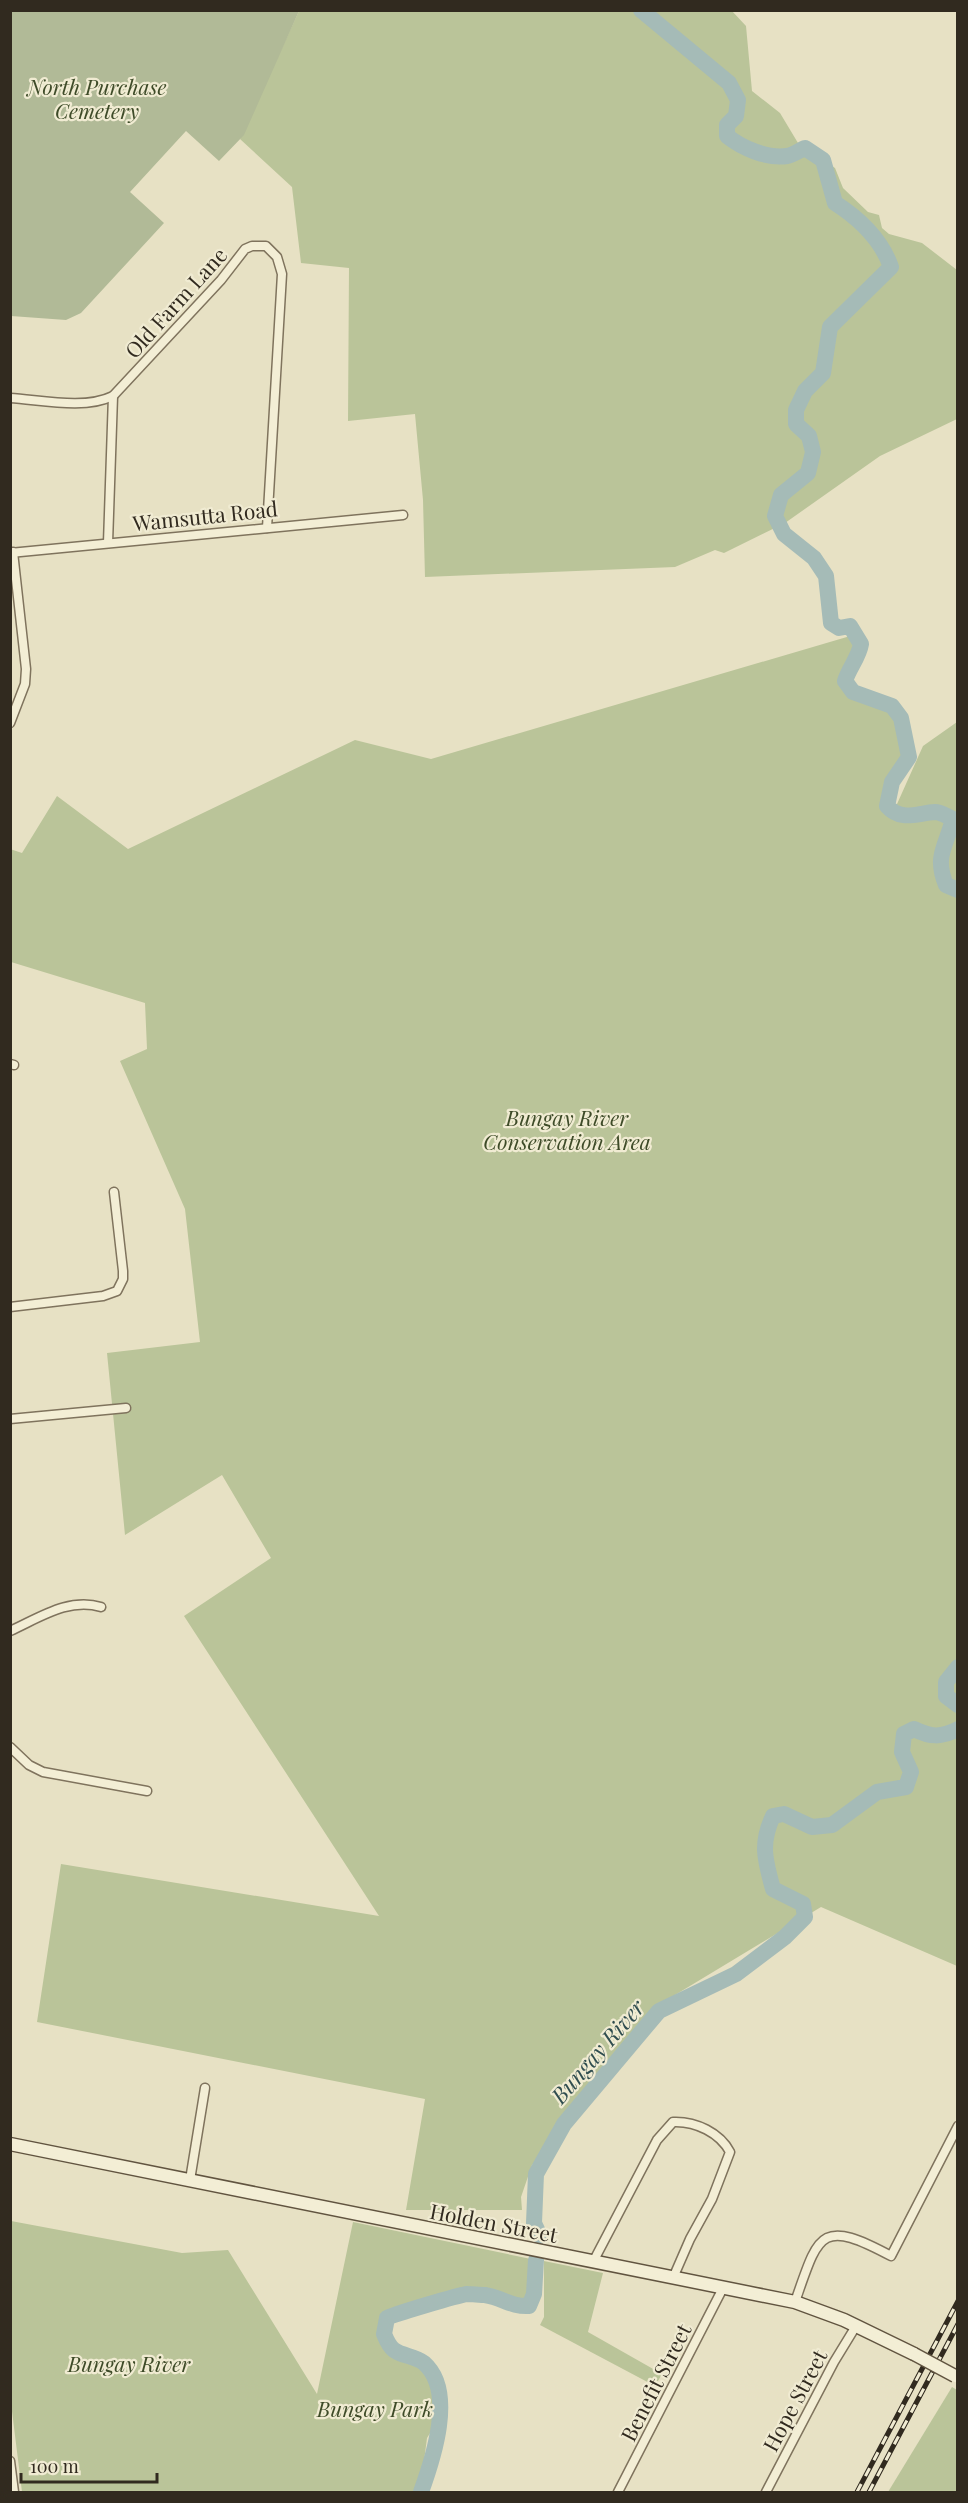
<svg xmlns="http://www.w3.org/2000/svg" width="968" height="2503" viewBox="0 0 968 2503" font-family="'Playfair Display',serif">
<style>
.green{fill:#bac499}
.cemetery{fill:#b1ba97}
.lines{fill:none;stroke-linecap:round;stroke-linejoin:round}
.river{stroke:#a5bbb7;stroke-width:16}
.minor-casing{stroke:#7f735d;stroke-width:11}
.secondary-casing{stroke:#615440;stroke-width:15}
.minor{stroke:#f3eed5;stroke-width:8}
.secondary{stroke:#f3eed5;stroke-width:12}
.rail-casing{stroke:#312a1f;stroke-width:5}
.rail{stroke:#f0ebd2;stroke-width:3;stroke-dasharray:9;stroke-linecap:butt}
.secondary-bridge-casing{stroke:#615440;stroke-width:15;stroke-linecap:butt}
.secondary-bridge{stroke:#f3eed5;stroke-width:12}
.labels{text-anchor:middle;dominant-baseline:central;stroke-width:4.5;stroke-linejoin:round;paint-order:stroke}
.park-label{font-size:21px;font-style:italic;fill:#3e4b28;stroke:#f0ebd2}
.street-label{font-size:21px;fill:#312a1f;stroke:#f0ebd2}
.water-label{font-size:22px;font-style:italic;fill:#304d4f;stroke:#f0ebd2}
</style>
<rect width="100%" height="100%" fill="#e7e1c4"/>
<g class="green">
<polygon points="299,11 732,11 746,26 752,91 780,113 798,143 835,168 843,188 868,212 879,215 882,228 889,234 922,243 957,270 957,419 880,456 785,523 724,553 715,550 675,567 425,577 423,500 415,414 348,421 349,268 301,263 292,187 240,139"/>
<path d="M857 634C865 652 850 664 845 681 860 701 893 697 901 719 902 723 901 729 902 733 904 741 910 746 909 755 906 771 889 780 887 806L893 813 923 746 957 722V1966L821 1907 670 1998 532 2165 521 2197 522 2210H406L425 2099 37 2022 61 1864 379 1916 184 1616 271 1558 222 1475 125 1535 107 1353 200 1342 185 1209 120 1061 147 1049 145 1003 11 962 10 849 22 853 57 796 128 849 355 740 431 759Z"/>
<path d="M11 2221 182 2253 228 2250 317 2394 353 2222 536 2260 534 2294 529 2306C511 2307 503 2298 485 2295 480 2295 472 2294 467 2294 459 2295 391 2315 387 2318L384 2335 394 2350 424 2363 435 2378 440 2417 427 2438 420 2492H22L10 2395Z"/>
<polygon points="544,2261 603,2273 588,2332 662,2374 655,2386 540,2325 544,2317"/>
<polygon points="952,2387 957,2390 957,2492 888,2492"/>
</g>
<polygon class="cemetery" points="10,11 299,11 244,135 219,161 186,131 130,192 164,223 81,313 66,320 11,316"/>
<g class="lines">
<g class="river">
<path d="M641 10 729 83 738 100 736 116 727 125V136C742 148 767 159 787 156 793 155 800 150 805 148L823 160 835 203C860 219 881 239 891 267L830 327 823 373 805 391 796 410V424L809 436 813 452 808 473 781 495 775 516 784 534 814 558 826 576 831 623 839 628 850 626 861 644C859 657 849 668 845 681L853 692 892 706 901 718 909 757 892 782 887 806C901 822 917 813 935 812 941 812 948 817 953 819 946 847 934 856 946 885L958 890"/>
<polyline points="958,1667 946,1682 946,1696 958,1705"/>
<path d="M540 2236 534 2223 536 2174 564 2124 659 2011 736 1974 785 1937 805 1917 803 1904 773 1889C765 1860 760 1844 773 1816L784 1814 812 1827 832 1825 877 1792 906 1787 911 1772 902 1752 904 1734 914 1729C930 1737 941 1738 958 1729"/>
<path d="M421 2492C433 2459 456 2391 424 2363 415 2356 402 2356 394 2350 390 2347 386 2339 384 2334L387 2318C391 2315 459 2295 467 2294 472 2294 480 2295 485 2295 503 2298 511 2307 529 2306L534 2294 536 2260"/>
</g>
<defs>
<g id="minor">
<path d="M10 398C42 400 84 410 113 396L221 280 245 249 252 246H266L277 257 282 274 267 528"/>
<polyline points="108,543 113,396"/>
<polyline points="10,553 403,515"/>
<polyline points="10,723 25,684 26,669 13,552"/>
<polyline points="10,1064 14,1065"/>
<polyline points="10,1307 103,1296 117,1291 123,1279 123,1271 114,1192"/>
<polyline points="10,1419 126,1408"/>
<path d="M10 1631C39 1618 69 1597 101 1607"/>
<polyline points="10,1747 29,1765 43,1772 147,1791"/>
<polyline points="190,2180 205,2088"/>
<path d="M593 2262 657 2140 673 2122C696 2121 720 2133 730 2152L712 2199 690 2239 673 2278"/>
<path d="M795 2302C819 2233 820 2218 891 2256L958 2126"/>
<polyline points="10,2461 14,2492"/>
<polyline points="618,2492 723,2288"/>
<polyline points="766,2492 834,2362 856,2326"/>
</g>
<polyline id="secondary" points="10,2144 795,2302 844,2320 914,2354"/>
</defs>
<use href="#minor" class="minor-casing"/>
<use href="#secondary" class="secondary-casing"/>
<use href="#minor" class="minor"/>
<use href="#secondary" class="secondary"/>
<defs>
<g id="rail">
<polyline points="857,2492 958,2301"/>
<polyline points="869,2492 958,2324"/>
</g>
</defs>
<use href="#rail" class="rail-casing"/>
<use href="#rail" class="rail"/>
<defs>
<polyline id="secondary-bridge" points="914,2354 955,2376"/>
</defs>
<use href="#secondary-bridge" class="secondary-bridge-casing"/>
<use href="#secondary-bridge" class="secondary-bridge"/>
</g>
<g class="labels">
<g class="park-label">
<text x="97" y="86">North Purchase<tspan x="97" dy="24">Cemetery</tspan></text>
<text x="567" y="1117">Bungay River<tspan x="567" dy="24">Conservation Area</tspan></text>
<text x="129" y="2363">Bungay River</text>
<text x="375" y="2408">Bungay Park</text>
</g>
<g class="street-label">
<text transform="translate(175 302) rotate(-48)">Old Farm Lane</text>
<text transform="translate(205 515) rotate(-6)">Wamsutta Road</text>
<text transform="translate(494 2222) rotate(11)">Holden Street</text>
<text transform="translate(655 2382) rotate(-63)">Benefit Street</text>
<text transform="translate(794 2400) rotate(-62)">Hope Street</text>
</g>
<g class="water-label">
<text transform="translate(597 2051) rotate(-49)">Bungay River</text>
</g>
</g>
<rect width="968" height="2503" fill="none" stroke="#312a1f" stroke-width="24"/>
<path d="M21 2473v9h136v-9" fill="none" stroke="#312a1f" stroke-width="3"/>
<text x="30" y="2473" font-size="18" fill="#312a1f" stroke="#f0ebd2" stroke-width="4.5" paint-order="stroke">100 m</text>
</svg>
